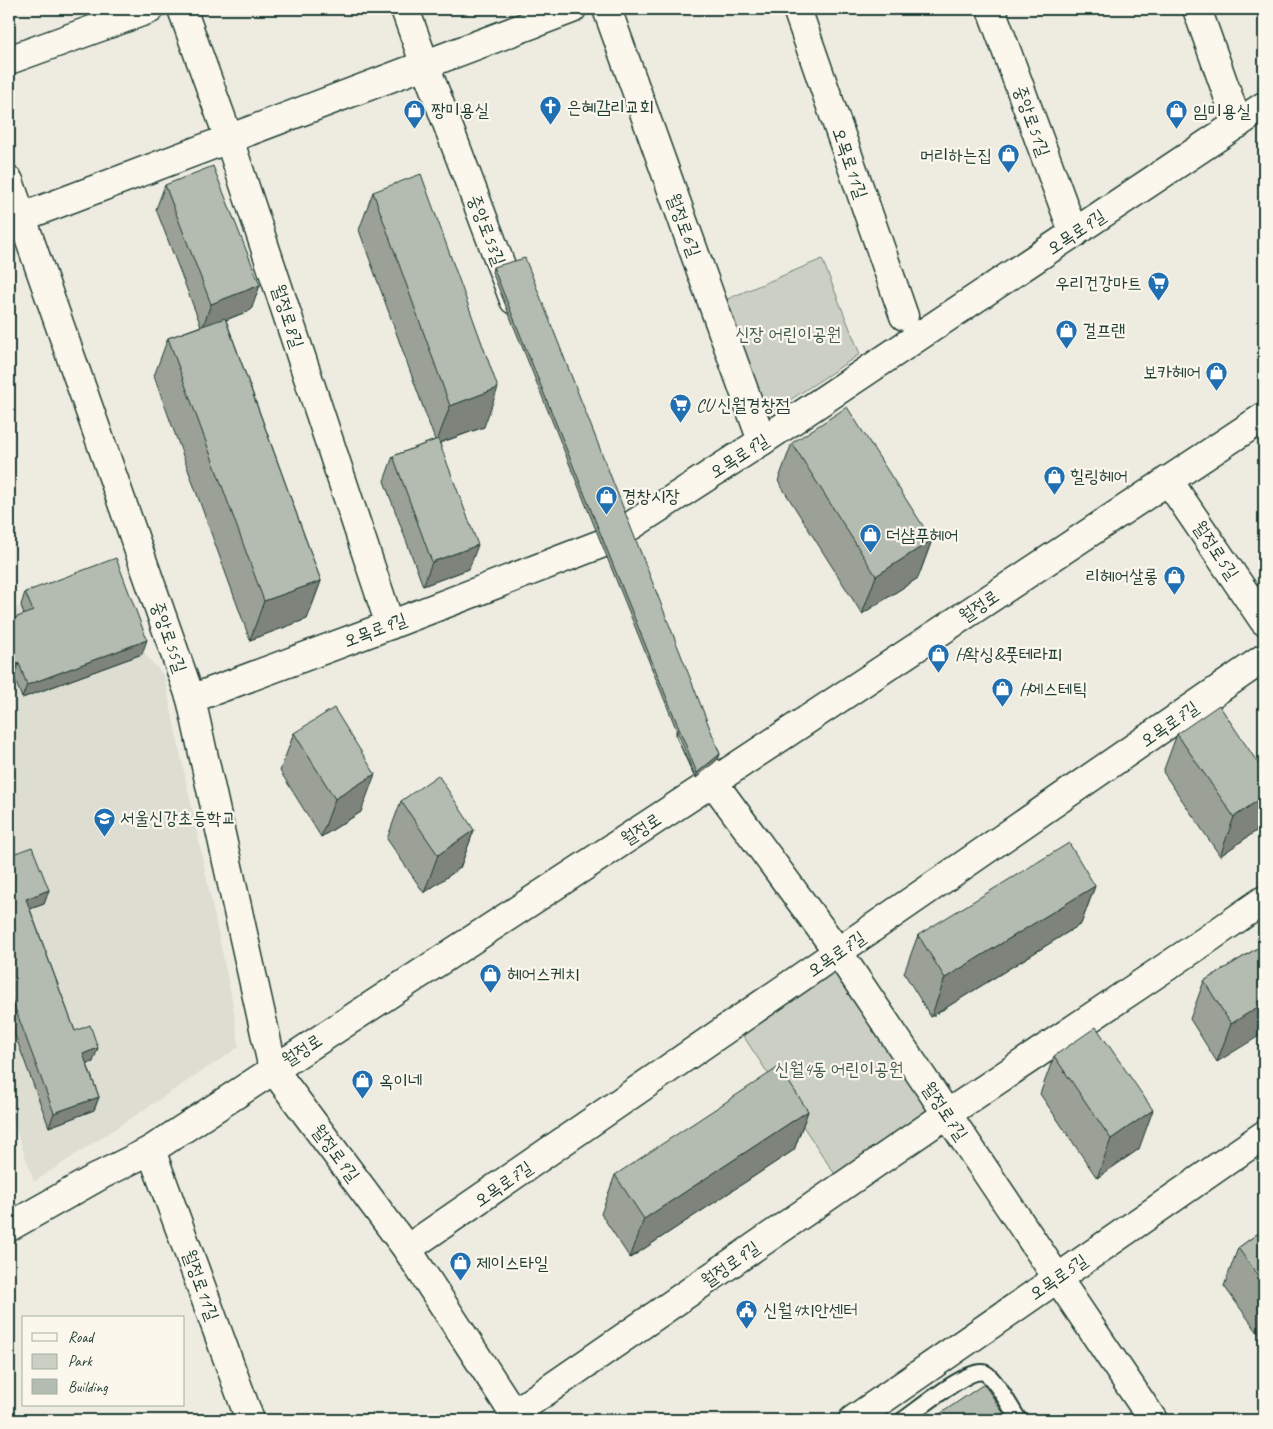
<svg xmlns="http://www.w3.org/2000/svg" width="1273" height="1429" viewBox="0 0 1273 1429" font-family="Caveat,'Poor Story',sans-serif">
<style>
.built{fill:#ddddd2}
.green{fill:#cbcfc4;stroke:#75867c}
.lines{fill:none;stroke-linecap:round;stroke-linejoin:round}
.service-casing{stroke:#1f3d34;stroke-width:19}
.minor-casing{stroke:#1f3d34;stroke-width:31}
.tertiary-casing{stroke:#1f3d34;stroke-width:31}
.service{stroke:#fbf7ec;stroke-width:15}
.minor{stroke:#fbf7ec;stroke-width:28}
.tertiary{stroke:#fbf7ec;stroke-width:28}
.wall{fill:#9ba197;stroke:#1f3d34}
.shaded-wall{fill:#7e837b;stroke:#1f3d34}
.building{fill:#b4bbb0;stroke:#1f3d34}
.labels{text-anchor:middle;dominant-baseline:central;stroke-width:4.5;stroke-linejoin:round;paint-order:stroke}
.poi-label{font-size:18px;fill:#1f3d34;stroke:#fbf7ec;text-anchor:start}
.street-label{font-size:18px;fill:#1f3d34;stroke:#fbf7ec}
.park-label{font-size:18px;fill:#415a51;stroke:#fbf7ec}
</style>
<rect width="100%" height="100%" fill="#eeece1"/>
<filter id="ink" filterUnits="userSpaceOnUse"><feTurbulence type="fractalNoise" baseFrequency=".02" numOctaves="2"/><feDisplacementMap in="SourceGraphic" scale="10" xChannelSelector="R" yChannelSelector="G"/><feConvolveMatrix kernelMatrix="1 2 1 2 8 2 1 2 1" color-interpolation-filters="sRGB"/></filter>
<g filter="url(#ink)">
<polygon class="built" points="113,565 146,655 164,676 232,999 239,1047 34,1182 9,1109 9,611"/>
<g class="green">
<polygon points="822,259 860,354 755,423 713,305"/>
<polygon points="837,957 942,1113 840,1182 736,1025"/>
</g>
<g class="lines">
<defs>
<path id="service" d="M903 1420C918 1410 970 1366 985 1373 995 1378 1012 1410 1019 1420"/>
<g id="minor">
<polyline points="182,9 229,139 390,625"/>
<polyline points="405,9 425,65 514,300"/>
<polyline points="607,9 762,441"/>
<polyline points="797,9 904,316"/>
<polyline points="991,9 1074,234"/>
<polyline points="1197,9 1238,124"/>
<polyline points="9,60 150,9"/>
<polyline points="9,181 191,699 273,1069 407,1249 518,1420"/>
<polyline points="9,222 572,9"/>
<polyline points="1168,480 1264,621"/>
<polyline points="191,699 390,625 606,542 762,441 1264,106"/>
<polyline points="691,733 713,782 838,952 1153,1420"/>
<polyline points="151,1150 250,1420"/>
<polyline points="407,1249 1264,658"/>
<polyline points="513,1414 947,1114 1205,941 1264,900"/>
<polyline points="853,1420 1264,1135"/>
</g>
<polyline id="tertiary" points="9,1227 101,1175 151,1150 713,782 1264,417"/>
</defs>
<use href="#service" class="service-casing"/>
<use href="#minor" class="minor-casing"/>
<use href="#tertiary" class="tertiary-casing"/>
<use href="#service" class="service"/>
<use href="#minor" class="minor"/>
<use href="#tertiary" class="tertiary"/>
</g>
<g class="wall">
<polygon points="165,185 260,285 251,310 226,320 321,581 307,619 250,640 154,376 168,338 201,326 156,209"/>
<polygon points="373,192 484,427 440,443 469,569 423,586 384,481 393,456 435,440 359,230"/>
<polygon points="493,267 720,754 718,759 696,778 492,272"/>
<polygon points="792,443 932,540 918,578 862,614 778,481"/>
<polygon points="25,592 142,654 22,698 14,677 9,679 9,620 24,615 21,605"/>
<polygon points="294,733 361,812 321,837 280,771"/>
<polygon points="1177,734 1264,772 1264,819 1262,827 1220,856 1163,772"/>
<polygon points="401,801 474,830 460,868 424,893 387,839"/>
<polygon points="9,853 10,855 49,890 44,904 30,909 75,1031 93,1062 87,1064 99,1097 94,1110 49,1127 9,1019"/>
<polygon points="1095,886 1081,924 931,1017 904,973 918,935"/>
<polygon points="1264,944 1217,1062 1190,1019 1204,981"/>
<polygon points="1054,1056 1139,1149 1097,1178 1040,1094"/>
<polygon points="808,1111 794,1150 630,1258 601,1214 615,1175"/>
<polygon points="1264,1229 1264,1341 1224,1286 1238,1248"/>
</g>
<g class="shaded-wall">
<polygon points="260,285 251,310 202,329 211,304"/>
<polygon points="498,388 484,427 436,444 450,406"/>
<polygon points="932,540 918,578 862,614 876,576"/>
<polygon points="478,545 469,569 423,586 432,562"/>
<polygon points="321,581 307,619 250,640 264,601"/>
<polygon points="147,640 142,654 22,698 27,685"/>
<polygon points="19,663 14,677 9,679 9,670 10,667"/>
<polygon points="720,754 718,759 696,778 697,773"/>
<polygon points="375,774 361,812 321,837 335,799"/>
<polygon points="1264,796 1264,819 1262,827 1220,856 1234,817"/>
<polygon points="474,830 460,868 424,893 438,855"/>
<polygon points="1095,886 1081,924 931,1017 945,978"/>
<polygon points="49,890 44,904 21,912 26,899"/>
<polygon points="1264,1003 1264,1033 1217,1062 1231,1024"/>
<polygon points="98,1048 93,1062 78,1067 83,1054"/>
<polygon points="99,1097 94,1110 49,1127 54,1113"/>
<polygon points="1153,1110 1139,1149 1097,1178 1111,1139"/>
<polygon points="808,1111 794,1150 630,1258 644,1219"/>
</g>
<g class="building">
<polygon points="213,166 260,285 211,304 165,185"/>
<polygon points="421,174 498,388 450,406 373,192"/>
<polygon points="525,258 720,754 697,773 493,267"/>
<polygon points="225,318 321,581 264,601 168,338"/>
<polygon points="847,407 932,540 876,576 792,443"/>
<polygon points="438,439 478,545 432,562 393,456"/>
<polygon points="116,558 147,640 27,685 19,663 10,667 9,664 9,640 10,640 9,635 9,620 33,611 25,592"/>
<polygon points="1219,705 1264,772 1264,796 1234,817 1177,734"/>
<polygon points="334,708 375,774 335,799 294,733"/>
<polygon points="438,775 474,830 438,855 401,801"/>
<polygon points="1069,843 1095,886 945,978 918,935"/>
<polygon points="32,847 49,890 26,899 75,1031 90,1025 98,1048 83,1054 99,1097 54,1113 9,992 9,853 10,855"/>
<polygon points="1264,944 1264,1003 1231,1024 1204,981"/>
<polygon points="1096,1027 1153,1110 1111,1139 1054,1056"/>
<polygon points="779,1067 808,1111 644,1219 615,1175"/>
<polygon points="1264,1229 1264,1283 1238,1248"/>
<polygon points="984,1384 1008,1420 931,1420"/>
</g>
</g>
<defs>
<symbol id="church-pin" viewBox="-11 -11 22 30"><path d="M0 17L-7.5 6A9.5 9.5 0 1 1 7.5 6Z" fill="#1f6fb2" stroke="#fbf7ec"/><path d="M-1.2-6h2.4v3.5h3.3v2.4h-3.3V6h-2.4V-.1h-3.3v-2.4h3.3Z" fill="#fff"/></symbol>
<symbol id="shop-pin" viewBox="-11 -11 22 30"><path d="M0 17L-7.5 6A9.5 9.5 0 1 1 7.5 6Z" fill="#1f6fb2" stroke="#fbf7ec"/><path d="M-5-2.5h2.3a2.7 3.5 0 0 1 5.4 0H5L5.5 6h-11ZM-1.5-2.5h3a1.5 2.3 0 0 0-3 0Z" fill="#fff"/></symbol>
<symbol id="supermarket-pin" viewBox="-11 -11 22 30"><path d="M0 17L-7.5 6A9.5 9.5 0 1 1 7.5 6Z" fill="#1f6fb2" stroke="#fbf7ec"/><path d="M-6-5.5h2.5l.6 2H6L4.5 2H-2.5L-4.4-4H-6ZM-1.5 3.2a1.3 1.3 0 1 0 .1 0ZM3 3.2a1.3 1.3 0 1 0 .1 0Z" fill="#fff"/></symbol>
<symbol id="school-pin" viewBox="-11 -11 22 30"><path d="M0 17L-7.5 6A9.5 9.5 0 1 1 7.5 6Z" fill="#1f6fb2" stroke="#fbf7ec"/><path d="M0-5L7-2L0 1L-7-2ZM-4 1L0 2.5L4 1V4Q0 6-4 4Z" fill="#fff"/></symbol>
<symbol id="civic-pin" viewBox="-11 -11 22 30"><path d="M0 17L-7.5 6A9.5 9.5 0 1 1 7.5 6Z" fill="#1f6fb2" stroke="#fbf7ec"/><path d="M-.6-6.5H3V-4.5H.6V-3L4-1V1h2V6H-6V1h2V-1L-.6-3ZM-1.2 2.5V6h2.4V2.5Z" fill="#fff"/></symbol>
</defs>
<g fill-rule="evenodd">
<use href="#church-pin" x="538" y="94" width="25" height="34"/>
<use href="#shop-pin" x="402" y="98" width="25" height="34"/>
<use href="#shop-pin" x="1164" y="98" width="25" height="34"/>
<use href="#shop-pin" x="996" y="142" width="25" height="34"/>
<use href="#supermarket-pin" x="1146" y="270" width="25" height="34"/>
<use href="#shop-pin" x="1054" y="318" width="25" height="34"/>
<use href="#shop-pin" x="1204" y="360" width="25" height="34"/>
<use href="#supermarket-pin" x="668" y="392" width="25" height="34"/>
<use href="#shop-pin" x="1042" y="464" width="25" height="34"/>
<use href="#shop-pin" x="594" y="484" width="25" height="34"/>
<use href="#shop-pin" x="858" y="522" width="25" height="34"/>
<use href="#shop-pin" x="1162" y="564" width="25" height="34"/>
<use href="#shop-pin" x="926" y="642" width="25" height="34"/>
<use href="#shop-pin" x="990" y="676" width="25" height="34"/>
<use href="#school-pin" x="92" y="806" width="25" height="34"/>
<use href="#shop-pin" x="478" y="962" width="25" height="34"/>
<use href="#shop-pin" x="350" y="1068" width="25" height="34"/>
<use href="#shop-pin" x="448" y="1250" width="25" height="34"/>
<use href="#civic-pin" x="734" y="1298" width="25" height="34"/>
</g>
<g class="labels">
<g class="poi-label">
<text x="567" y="107">은혜감리교회</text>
<text x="431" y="110">짱미용실</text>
<text x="1193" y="111">임미용실</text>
<text x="992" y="155" text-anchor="end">머리하는집</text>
<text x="1142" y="283" text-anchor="end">우리건강마트</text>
<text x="1082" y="330">걸프랜</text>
<text x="1201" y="372" text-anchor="end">보카헤어</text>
<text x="696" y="405">CU 신월경창점</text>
<text x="1070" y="476">힐링헤어</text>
<text x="622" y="496">경창시장</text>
<text x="886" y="535">더샴푸헤어</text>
<text x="1158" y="576" text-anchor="end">리헤어살롱</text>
<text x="955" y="654">H왁싱&amp;풋테라피</text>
<text x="1019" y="689">H에스테틱</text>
<text x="120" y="818">서울신강초등학교</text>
<text x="507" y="974">헤어스케치</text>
<text x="379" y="1081">옥이네</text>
<text x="476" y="1263">제이스타일</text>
<text x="763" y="1310">신월4치안센터</text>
</g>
<g class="street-label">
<text transform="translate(1032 121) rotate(70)">중앙로51길</text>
<text transform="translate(850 163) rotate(71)">오목로11길</text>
<text transform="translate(684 225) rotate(70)">월정로6길</text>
<text transform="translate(487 230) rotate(69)">중앙로53길</text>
<text transform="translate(1076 232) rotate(-34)">오목로9길</text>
<text transform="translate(288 316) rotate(72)">월정로8길</text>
<text transform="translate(739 456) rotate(-33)">오목로9길</text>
<text transform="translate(1216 550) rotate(56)">월정로5길</text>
<text transform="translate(979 606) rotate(-34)">월정로</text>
<text transform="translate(375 630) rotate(-21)">오목로9길</text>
<text transform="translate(169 637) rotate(71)">중앙로55길</text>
<text transform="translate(1169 724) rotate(-35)">오목로7길</text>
<text transform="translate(641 829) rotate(-33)">월정로</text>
<text transform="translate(836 954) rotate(-35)">오목로7길</text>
<text transform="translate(302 1050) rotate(-33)">월정로</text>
<text transform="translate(945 1111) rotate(56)">월정로7길</text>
<text transform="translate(336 1153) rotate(53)">월정로9길</text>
<text transform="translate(503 1184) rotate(-35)">오목로7길</text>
<text transform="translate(730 1264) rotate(-35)">월정로9길</text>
<text transform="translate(1058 1277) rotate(-35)">오목로5길</text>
<text transform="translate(201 1285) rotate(70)">월정로11길</text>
</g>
<g class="park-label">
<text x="788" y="334">신장 어린이공원</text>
<text x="839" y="1069">신월4동 어린이공원</text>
</g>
</g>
<rect width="1273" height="1429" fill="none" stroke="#fbf7ec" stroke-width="30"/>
<rect x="15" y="15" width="1243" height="1399" fill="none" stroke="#1f3d34" stroke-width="2" filter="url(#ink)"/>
<rect x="22" y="1316" width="162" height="90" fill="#fbf7ec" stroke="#a3ada2"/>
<rect x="32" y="1333" width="25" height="8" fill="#fbf7ec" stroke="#a3ada2"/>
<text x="68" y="1342" font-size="15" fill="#1f3d34">Road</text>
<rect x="32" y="1354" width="25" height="15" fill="#cbcfc4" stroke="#a3ada2"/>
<text x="68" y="1366" font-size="15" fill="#1f3d34">Park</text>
<rect x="32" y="1379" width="25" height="15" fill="#b4bbb0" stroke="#a3ada2"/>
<text x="68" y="1392" font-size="15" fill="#1f3d34">Building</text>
</svg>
